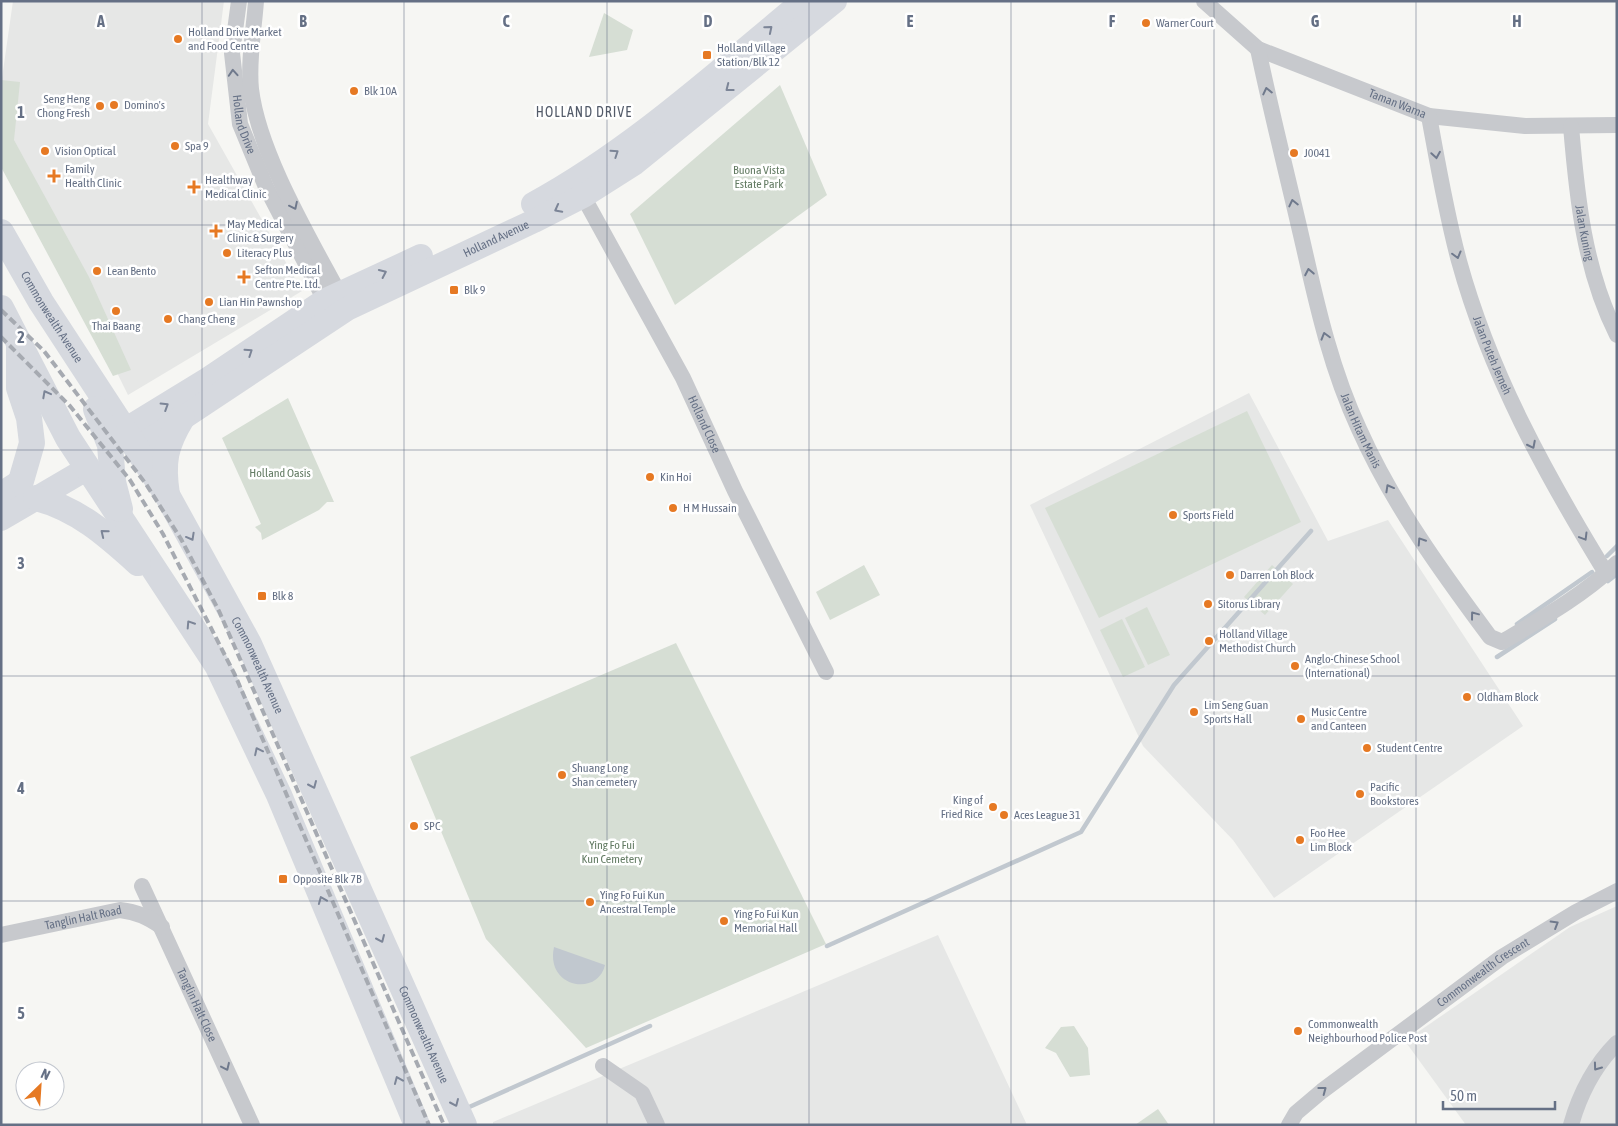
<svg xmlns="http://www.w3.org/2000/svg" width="1618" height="1126" viewBox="0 0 1618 1126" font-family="'Asap Condensed',sans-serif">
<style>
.built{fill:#e6e7e6}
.green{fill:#d6ded4}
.water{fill:#c1c8cf}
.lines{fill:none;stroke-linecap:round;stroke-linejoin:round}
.stream{stroke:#c1c8cf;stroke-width:4.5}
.street{stroke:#c7c9cd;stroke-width:16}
.secondary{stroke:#d6d9df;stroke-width:24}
.primary{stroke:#d6d9df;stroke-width:26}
.rail{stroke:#a6aab1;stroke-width:4;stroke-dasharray:8 4;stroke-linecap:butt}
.oneway{stroke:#7c8597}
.oneway2{stroke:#6f798c}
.grid{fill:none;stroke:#657085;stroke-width:1;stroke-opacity:0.55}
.poi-dot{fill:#e67923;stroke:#fff;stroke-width:2}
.labels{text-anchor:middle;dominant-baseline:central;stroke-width:5;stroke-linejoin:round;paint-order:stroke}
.poi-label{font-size:12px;fill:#657085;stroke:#fff;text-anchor:start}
.street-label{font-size:12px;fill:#657085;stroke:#fff}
.park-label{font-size:12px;fill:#647c64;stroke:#fff}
.neighbourhood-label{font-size:14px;letter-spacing:1px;fill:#535b69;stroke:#fff}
.grid-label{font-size:16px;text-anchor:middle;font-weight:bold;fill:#657085;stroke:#fff;stroke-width:5;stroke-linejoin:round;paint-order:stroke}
</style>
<rect width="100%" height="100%" fill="#f6f6f3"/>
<g class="built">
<polygon points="13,1 224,1 208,124 302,291 128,395 1,138 1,85"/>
<polygon points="1249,393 1328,541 1388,520 1523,726 1274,898 1233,840 1143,746 1030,505"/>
<polygon points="1617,906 1617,1125 1466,1125 1405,1041 1570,927"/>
<polygon points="938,935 1027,1125 493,1125 493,1122"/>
</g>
<g class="green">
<polygon points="604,13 633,30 627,50 589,57"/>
<polygon points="1,80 20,82 14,140 89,277 131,370 113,376 1,167"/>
<polygon points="780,85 827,195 675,305 630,214"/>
<polygon points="288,398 334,502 327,502 319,510 262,540 261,533 255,527 261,524 222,438"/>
<polygon points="1247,411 1301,522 1099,618 1045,508"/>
<polygon points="864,565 880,595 830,620 816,592"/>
<polygon points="1272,565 1293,584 1265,615 1244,597"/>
<polygon points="1147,607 1170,655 1148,665 1125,618"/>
<polygon points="1122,619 1145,667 1123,677 1100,630"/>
<polygon points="676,643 826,944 586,1048 486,939 410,757"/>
<polygon points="1074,1026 1088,1048 1090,1075 1070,1077 1056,1053 1045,1048 1061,1027"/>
<polygon points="1158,1109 1169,1125 1135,1125"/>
</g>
<path class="water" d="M554 947 605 965C598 997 545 988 554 947Z"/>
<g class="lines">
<g class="stream">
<polyline points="1607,556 1617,546"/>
<polyline points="1608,581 1617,574"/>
<polyline points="1517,624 1592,572"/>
<polyline points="1497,657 1555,619"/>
<polyline points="827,946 1081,832 1174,685 1311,531"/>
<polyline points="467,1108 650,1026"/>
</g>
<g class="street">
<path id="s1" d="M239 1 232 53 240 124 266 187 330 310"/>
<path d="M256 1C254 30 248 60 251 89 259 155 312 242 344 303"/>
<path id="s2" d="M1204 1 1258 49 1429 116 1525 126 1617 125"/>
<path id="s3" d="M1258 49C1272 116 1289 182 1304 248 1318 310 1332 371 1359 429 1393 505 1441 571 1490 637L1502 642C1541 619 1584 595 1617 563"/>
<path id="s4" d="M1429 116C1438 165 1446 213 1459 261 1490 374 1546 475 1606 573"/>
<path id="s5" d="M1571 126C1577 198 1584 269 1617 335"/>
<path id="s6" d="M578 187 683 378 735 491 826 672"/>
<path id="s7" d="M142 886 252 1125"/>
<path id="s8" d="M1 935 120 910C137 912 148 917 162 927"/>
<polyline points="603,1066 642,1093 657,1125"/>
<path id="s9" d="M1289 1125 1296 1113 1322 1091 1502 957 1576 912 1617 891"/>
<path d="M1571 1125C1580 1093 1594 1066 1617 1043"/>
</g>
<g class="secondary">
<path d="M533 204C632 150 716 73 803 1"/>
<polyline points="123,431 208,379 324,301 421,256"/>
<path id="s10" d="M136 449 347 309 534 221 583 196 635 163 835 1"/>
<polyline points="1,494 21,481"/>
<polyline points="1,519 88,468"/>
</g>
<g class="primary">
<path id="s11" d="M1 232 41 302 167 495 249 644 464 1125"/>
<polyline points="1,308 68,438 217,665 279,795 417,1125"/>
<polyline points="19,348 19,388 29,418 32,443 21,481"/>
<polyline points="96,409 110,445 113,482 120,509"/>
<path d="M167 495C162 462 165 446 182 418"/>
<path d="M36 498C78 509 107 535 138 563"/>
</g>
<g class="rail">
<polyline points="1,310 44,351 146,484 181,539 219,611 444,1125"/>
<polyline points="1,337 70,406 130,480 163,534 235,675 429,1125"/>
</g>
</g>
<defs><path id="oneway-chevron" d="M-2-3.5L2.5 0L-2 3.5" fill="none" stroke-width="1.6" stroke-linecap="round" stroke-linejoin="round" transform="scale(1.25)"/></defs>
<g class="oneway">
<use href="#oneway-chevron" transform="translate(769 29) rotate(-40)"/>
<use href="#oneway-chevron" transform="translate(729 88) rotate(142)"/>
<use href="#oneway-chevron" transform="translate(615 153) rotate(-34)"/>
<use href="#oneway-chevron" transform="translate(558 209) rotate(152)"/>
<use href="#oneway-chevron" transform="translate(383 273) rotate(-25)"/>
<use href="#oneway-chevron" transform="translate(249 352) rotate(-34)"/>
<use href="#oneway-chevron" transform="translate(46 394) rotate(-118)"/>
<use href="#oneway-chevron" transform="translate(165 406) rotate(-32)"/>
<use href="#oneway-chevron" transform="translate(104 533) rotate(-141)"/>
<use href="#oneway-chevron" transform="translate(191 537) rotate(61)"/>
<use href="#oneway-chevron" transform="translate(190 624) rotate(-123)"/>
<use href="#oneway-chevron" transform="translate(258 751) rotate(-116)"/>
<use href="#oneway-chevron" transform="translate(313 785) rotate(66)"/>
<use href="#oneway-chevron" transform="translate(322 900) rotate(-112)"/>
<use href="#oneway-chevron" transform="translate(381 939) rotate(66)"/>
<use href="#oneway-chevron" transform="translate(398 1080) rotate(-113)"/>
<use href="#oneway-chevron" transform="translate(455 1103) rotate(66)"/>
</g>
<g class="oneway2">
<use href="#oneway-chevron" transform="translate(233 73) rotate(-94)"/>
<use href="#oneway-chevron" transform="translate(1267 91) rotate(-103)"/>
<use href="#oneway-chevron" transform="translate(1436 155) rotate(81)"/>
<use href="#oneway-chevron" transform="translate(1293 203) rotate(-103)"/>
<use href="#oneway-chevron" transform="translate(294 206) rotate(64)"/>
<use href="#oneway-chevron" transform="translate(1457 255) rotate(75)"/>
<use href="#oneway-chevron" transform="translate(1309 272) rotate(-101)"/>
<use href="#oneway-chevron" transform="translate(1325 336) rotate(-106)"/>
<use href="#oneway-chevron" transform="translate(1532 445) rotate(63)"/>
<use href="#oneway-chevron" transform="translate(1389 488) rotate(-119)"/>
<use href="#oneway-chevron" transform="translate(1584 537) rotate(59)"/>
<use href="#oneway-chevron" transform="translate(1421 541) rotate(-123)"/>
<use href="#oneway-chevron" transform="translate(1474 615) rotate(-127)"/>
<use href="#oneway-chevron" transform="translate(1555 924) rotate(-31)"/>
<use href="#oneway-chevron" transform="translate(226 1067) rotate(65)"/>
<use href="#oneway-chevron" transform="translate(1597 1067) rotate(126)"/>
<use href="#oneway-chevron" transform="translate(1323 1090) rotate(-37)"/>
</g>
<path class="grid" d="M202 1V1125M404 1V1125M607 1V1125M809 1V1125M1011 1V1125M1214 1V1125M1416 1V1125M1 225H1617M1 450H1617M1 676H1617M1 901H1617"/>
<g class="poi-dot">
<circle cx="1146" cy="23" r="5"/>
<circle cx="178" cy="39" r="5"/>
<rect x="702" y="50" width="10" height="10" rx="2.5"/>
<circle cx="354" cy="91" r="5"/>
<circle cx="114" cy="105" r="5"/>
<circle cx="100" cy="106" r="5"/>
<circle cx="175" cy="146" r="5"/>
<circle cx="45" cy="151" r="5"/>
<circle cx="1294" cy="153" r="5"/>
<path d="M51.5 168.5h5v5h5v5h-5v5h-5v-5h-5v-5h5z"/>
<path d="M191.5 179.5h5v5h5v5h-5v5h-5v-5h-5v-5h5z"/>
<path d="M213.5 223.5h5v5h5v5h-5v5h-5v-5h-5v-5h5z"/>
<circle cx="227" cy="253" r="5"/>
<circle cx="97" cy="271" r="5"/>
<path d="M241.5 269.5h5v5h5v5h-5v5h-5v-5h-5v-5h5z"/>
<rect x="449" y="285" width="10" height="10" rx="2.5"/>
<circle cx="209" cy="302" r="5"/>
<circle cx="116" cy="311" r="5"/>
<circle cx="168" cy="319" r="5"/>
<circle cx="650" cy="477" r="5"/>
<circle cx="673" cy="508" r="5"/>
<circle cx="1173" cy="515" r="5"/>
<circle cx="1230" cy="575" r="5"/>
<rect x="257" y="591" width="10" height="10" rx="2.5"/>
<circle cx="1208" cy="604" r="5"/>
<circle cx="1209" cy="641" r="5"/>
<circle cx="1295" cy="666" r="5"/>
<circle cx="1467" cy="697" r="5"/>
<circle cx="1194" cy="712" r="5"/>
<circle cx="1301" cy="719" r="5"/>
<circle cx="1367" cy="748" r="5"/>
<circle cx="562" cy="775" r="5"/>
<circle cx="1360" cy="794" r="5"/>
<circle cx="993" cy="807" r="5"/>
<circle cx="1004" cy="815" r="5"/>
<circle cx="414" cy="826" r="5"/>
<circle cx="1300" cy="840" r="5"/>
<rect x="278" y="874" width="10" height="10" rx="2.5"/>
<circle cx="590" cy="902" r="5"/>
<circle cx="724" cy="921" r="5"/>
<circle cx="1298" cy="1031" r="5"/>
</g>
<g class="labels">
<g class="poi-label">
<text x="1156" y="23">Warner Court</text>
<text x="188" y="32">Holland Drive Market<tspan x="188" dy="14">and Food Centre</tspan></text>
<text x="717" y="48">Holland Village<tspan x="717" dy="14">Station/Blk 12</tspan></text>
<text x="364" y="91">Blk 10A</text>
<text x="90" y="99" text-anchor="end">Seng Heng<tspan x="90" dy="14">Chong Fresh</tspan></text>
<text x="124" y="105">Domino's</text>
<text x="185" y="146">Spa 9</text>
<text x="55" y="151">Vision Optical</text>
<text x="1304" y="153">J0041</text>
<text x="65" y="169">Family<tspan x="65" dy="14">Health Clinic</tspan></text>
<text x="205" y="180">Healthway<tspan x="205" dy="14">Medical Clinic</tspan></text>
<text x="227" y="224">May Medical<tspan x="227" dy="14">Clinic &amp; Surgery</tspan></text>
<text x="237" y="253">Literacy Plus</text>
<text x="255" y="270">Sefton Medical<tspan x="255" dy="14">Centre Pte. Ltd.</tspan></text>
<text x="107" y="271">Lean Bento</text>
<text x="464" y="290">Blk 9</text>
<text x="219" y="302">Lian Hin Pawnshop</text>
<text x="178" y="319">Chang Cheng</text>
<text x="116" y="326" text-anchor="middle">Thai Baang</text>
<text x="660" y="477">Kin Hoi</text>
<text x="683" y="508">H M Hussain</text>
<text x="1183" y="515">Sports Field</text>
<text x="1240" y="575">Darren Loh Block</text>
<text x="272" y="596">Blk 8</text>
<text x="1218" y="604">Sitorus Library</text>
<text x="1219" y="634">Holland Village<tspan x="1219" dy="14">Methodist Church</tspan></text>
<text x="1305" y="659">Anglo-Chinese School<tspan x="1305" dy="14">(International)</tspan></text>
<text x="1477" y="697">Oldham Block</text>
<text x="1204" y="705">Lim Seng Guan<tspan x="1204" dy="14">Sports Hall</tspan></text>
<text x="1311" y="712">Music Centre<tspan x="1311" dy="14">and Canteen</tspan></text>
<text x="1377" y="748">Student Centre</text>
<text x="572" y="768">Shuang Long<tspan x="572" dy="14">Shan cemetery</tspan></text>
<text x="1370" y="787">Pacific<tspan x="1370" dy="14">Bookstores</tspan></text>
<text x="983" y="800" text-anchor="end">King of<tspan x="983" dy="14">Fried Rice</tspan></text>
<text x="1014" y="815">Aces League 31</text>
<text x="424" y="826">SPC</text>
<text x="1310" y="833">Foo Hee<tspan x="1310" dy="14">Lim Block</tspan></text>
<text x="293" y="879">Opposite Blk 7B</text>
<text x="600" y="895">Ying Fo Fui Kun<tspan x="600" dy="14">Ancestral Temple</tspan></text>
<text x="734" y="914">Ying Fo Fui Kun<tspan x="734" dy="14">Memorial Hall</tspan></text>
<text x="1308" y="1024">Commonwealth<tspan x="1308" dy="14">Neighbourhood Police Post</tspan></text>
</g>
<g class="street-label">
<text stroke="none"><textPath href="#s2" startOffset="222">Taman Warna</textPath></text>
<text stroke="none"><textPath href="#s1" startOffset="125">Holland Drive</textPath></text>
<text stroke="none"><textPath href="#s5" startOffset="108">Jalan Kuning</textPath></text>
<text stroke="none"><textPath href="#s10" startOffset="418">Holland Avenue</textPath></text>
<text stroke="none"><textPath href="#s11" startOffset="99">Commonwealth Avenue</textPath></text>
<text stroke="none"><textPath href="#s4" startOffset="248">Jalan Puteh Jerneh</textPath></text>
<text stroke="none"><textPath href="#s6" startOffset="269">Holland Close</textPath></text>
<text stroke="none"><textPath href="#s3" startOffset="396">Jalan Hitam Manis</textPath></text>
<text stroke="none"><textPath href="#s11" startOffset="504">Commonwealth Avenue</textPath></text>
<text stroke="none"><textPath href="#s8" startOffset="84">Tanglin Halt Road</textPath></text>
<text stroke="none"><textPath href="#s9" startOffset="248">Commonwealth Crescent</textPath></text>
<text stroke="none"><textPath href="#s7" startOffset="131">Tanglin Halt Close</textPath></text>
<text stroke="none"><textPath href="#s11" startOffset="909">Commonwealth Avenue</textPath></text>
</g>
<g class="park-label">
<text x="759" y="170">Buona Vista<tspan x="759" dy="14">Estate Park</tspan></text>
<text x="280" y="473">Holland Oasis</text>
<text x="612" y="845">Ying Fo Fui<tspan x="612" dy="14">Kun Cemetery</tspan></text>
</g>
<g class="neighbourhood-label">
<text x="584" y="112">HOLLAND DRIVE</text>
</g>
</g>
<g class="grid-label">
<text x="101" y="27">A</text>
<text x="303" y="27">B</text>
<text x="506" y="27">C</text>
<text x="708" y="27">D</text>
<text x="910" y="27">E</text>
<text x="1112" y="27">F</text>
<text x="1315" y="27">G</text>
<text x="1517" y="27">H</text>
<text x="21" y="118">1</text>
<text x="21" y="343">2</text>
<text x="21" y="569">3</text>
<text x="21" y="794">4</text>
<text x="21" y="1019">5</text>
</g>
<rect width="1618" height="1126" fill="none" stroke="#657085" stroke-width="5"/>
<g transform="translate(40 1086) rotate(25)"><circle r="24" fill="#ffffff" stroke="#c1c6ce"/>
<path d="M0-4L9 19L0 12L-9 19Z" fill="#e67923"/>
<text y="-8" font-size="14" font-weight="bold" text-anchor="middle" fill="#657085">N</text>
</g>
<path d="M1443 1101v8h112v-8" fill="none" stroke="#657085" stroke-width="2.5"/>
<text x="1450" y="1101" font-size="15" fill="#657085" stroke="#ffffff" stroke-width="4" paint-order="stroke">50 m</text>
</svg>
